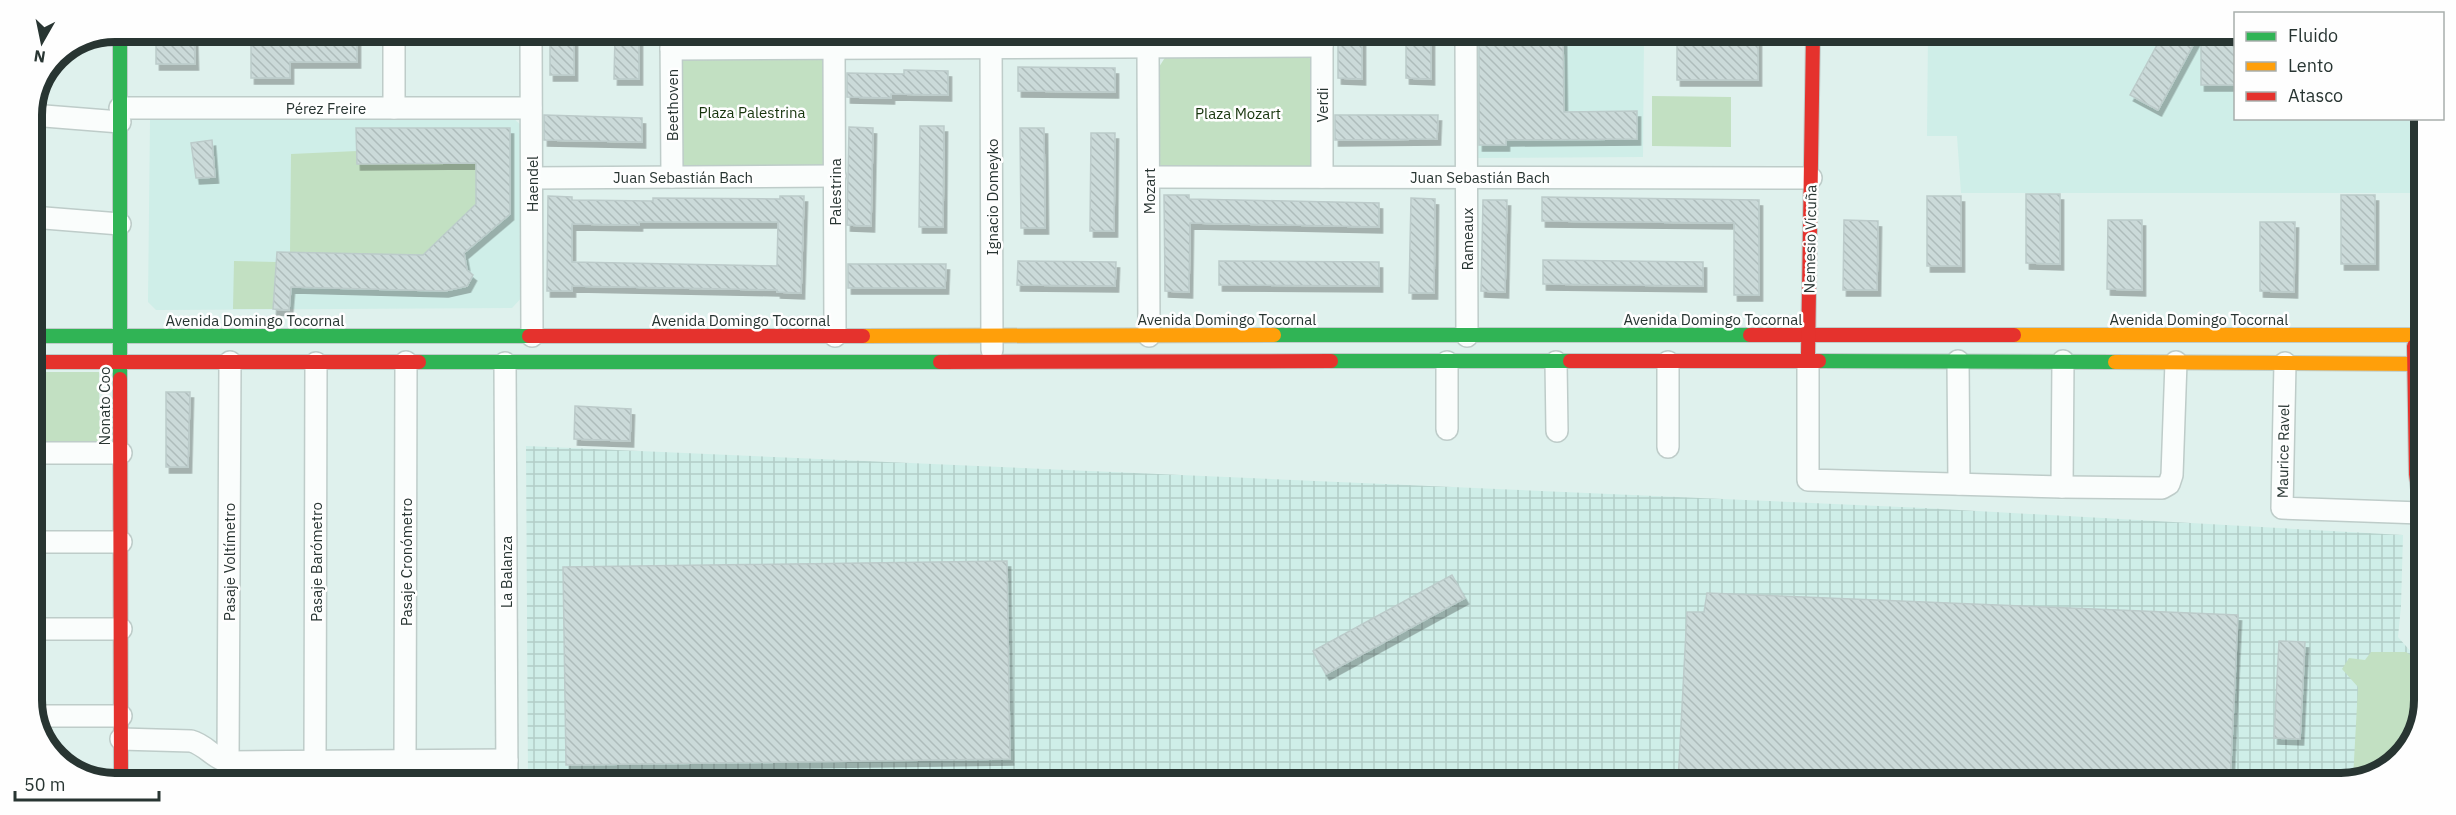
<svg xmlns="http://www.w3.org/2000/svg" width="2456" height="815" viewBox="0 0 2456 815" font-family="'IBM Plex Sans',sans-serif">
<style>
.built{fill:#cfeee8}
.industrial{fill:url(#industrial-grid)}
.green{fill:#c2e0c2}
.building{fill:url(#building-back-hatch);stroke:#bccbca;stroke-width:1.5;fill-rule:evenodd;filter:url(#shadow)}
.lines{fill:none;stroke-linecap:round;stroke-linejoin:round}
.street-casing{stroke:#beccc9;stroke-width:24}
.fast-casing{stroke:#beccc9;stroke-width:16}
.slow-casing{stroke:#beccc9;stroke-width:16}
.jam-casing{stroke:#beccc9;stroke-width:16}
.street{stroke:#fafdfc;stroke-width:21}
.fast{stroke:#30b455;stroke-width:14}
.slow{stroke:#ff9f0a;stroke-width:14}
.jam{stroke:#e5322d;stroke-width:14}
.labels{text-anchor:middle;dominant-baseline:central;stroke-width:5;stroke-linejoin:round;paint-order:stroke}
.street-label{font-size:15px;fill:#283532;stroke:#fefefe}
.park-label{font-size:15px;fill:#17350d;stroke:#fefefe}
.rim{fill:none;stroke:#283532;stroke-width:8}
</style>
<defs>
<pattern id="industrial-grid" width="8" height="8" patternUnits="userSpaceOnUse" patternTransform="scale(1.5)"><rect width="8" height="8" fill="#cfeee8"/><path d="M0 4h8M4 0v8" fill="none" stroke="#b2cdc7"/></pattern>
<pattern id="building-back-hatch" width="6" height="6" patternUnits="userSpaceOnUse" patternTransform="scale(1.5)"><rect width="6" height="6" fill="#cbdad9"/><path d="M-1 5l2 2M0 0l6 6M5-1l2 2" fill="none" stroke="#aebcbb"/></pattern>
<filter id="shadow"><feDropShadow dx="3.5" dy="6" stdDeviation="0" flood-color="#0004"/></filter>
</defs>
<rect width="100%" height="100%" fill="#dff1ed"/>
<g class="built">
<polygon points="1475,33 1644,34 1643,157 1476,158"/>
<polygon points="1928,34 2235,34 2236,118 2424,119 2424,193 1961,193 1957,136 1927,136"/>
<polygon points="511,116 525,129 525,294 512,308 156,310 148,302 150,120"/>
</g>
<polygon class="industrial" points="526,446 1924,508 2403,535 2401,606 2398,637 2419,661 2420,725 2392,766 2341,783 528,781"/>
<g class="green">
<polygon points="821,53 827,62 827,168 683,171 677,162 677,59"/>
<polygon points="1166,56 1307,56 1316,63 1317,160 1308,169 1168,168 1158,164 1159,67"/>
<polygon points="1652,96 1731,97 1731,147 1652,146"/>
<polygon points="357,151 357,164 476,163 476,204 423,255 290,253 291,154"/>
<polygon points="234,261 276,262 273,309 233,309"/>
<polygon points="32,372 99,372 100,443 32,442"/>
<polygon points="2371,652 2406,652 2419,661 2420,725 2392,766 2353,779 2358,687 2342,669 2349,658 2365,660"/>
</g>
<g class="building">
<polygon points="156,32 194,32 195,64 156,64"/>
<polygon points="251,32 357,32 357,62 290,62 290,78 251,78"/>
<rect x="550" y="32" width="24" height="43"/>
<polygon points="1479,33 1563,33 1564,112 1637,111 1637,139 1506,140 1506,145 1479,145"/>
<rect x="1677" y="34" width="81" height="46"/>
<polygon points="2163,34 2199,34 2158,110 2130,95"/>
<rect x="2201" y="34" width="34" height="51"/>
<polygon points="615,35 639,35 639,79 614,79"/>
<polygon points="1338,35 1362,35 1362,79 1338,78"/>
<polygon points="1406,35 1431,35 1431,79 1406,78"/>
<polygon points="1018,67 1115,68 1115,92 1018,91"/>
<polygon points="904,70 948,71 948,95 891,94 891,98 847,97 847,73 904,74"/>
<polygon points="544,115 642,118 642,142 544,140"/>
<polygon points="1335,115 1438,115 1437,139 1335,140"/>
<polygon points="920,126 944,126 943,227 919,227"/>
<polygon points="849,127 873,128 871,226 847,225"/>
<polygon points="356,128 510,128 510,214 464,253 467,270 473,275 467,286 445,291 291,287 289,310 273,309 277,252 423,255 476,204 476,163 357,164"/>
<polygon points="1020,128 1044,128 1045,228 1021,228"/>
<polygon points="1091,133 1115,133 1114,231 1090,231"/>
<polygon points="212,140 215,177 196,178 191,143"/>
<polygon points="2026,194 2060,194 2060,264 2026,263"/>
<polygon points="1164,195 1189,195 1189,199 1379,203 1379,227 1190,223 1189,292 1165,291"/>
<rect x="2341" y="195" width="34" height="69"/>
<path d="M548 196 572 197V200L653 201V198L780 199V196H804L801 293 777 292V290L572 286V291H547ZM639 222H778L777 266 572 262V224L639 225Z"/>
<rect x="1927" y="196" width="34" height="70"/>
<polygon points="1542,197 1759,200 1759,295 1734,295 1734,223 1542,221"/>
<polygon points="1411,198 1435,199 1434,293 1409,293"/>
<polygon points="1483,200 1507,200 1505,292 1481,291"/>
<polygon points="1844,220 1878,221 1877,290 1843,290"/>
<polygon points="2108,220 2142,220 2142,290 2107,289"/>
<polygon points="2260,222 2295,222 2294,292 2260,291"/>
<polygon points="1543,260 1703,262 1703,286 1543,284"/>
<polygon points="1018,261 1116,262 1115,286 1017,285"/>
<polygon points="1219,261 1379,262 1379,286 1219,285"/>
<polygon points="848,264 946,264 945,288 848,288"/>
<polygon points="166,392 190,392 188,467 166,467"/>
<polygon points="575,406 631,409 630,441 574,439"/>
<polygon points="1007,561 1010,759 566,765 563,567"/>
<polygon points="1452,575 1465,598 1326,674 1313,651"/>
<polygon points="1707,593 2238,615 2230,783 1678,783 1687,612 1704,612"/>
<polygon points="2279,641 2305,642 2300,739 2274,738"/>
</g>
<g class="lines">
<defs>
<g id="street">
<polyline points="394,32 394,108"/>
<polyline points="531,32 532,336"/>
<polyline points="671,32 672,177"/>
<polyline points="991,33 992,350"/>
<polyline points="1466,33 1467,336"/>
<polyline points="1322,34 1322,177"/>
<polyline points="1148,47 1149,336"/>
<polyline points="834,48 835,336"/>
<polyline points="671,49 1322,46"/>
<polyline points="120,108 531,108"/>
<polyline points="32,115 120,122"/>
<polyline points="1149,177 1811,178"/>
<polyline points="532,178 835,176"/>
<polyline points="32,217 120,224"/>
<polyline points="1958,361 1959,484"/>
<polyline points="1447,362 1447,429"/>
<polyline points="1556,362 1557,431"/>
<polyline points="1808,362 1808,480 2062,487 2162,488 2169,484 2172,475 2176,362"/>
<polyline points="505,363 507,781"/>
<polyline points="2285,363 2282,508 2421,513"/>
<polyline points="1668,447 1668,362"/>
<polyline points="32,453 121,453"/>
<polyline points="2062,487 2063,361"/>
<polyline points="32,542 121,542"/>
<polyline points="32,629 121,629"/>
<polyline points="36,716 121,716"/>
<path d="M121 739 191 741C206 745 213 758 228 762L507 760"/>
<polyline points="315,761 316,363"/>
<polyline points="405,761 406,362"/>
<polyline points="228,762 230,362"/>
</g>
<g id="fast">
<polyline points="120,32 120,379"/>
<polyline points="1274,335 1750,335"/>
<polyline points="32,336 529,336"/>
<polyline points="1331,361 1570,361"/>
<polyline points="1819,361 2115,362"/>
<polyline points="419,362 940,362"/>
</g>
<g id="slow">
<polyline points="2014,335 2423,335"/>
<polyline points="863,336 1274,335"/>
<polyline points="2115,362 2423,364"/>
</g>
<g id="jam">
<polyline points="1750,335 2014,335"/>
<polyline points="529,336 863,336"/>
<polyline points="2414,346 2416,474 2422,520"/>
<polyline points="1808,354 1813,34"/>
<polyline points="1570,361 1819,361"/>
<polyline points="32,362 419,362"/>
<polyline points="940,362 1331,361"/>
<polyline points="120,379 121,781"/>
</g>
</defs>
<use href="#street" class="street-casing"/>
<use href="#fast" class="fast-casing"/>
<use href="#slow" class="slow-casing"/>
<use href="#jam" class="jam-casing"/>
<use href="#street" class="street"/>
<use href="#fast" class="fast"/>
<use href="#slow" class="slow"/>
<use href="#jam" class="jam"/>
</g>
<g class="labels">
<g class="street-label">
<text transform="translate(672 105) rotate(-90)">Beethoven</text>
<text transform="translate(1322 105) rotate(-90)">Verdi</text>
<text x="326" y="108">Pérez Freire</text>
<text x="683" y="177">Juan Sebastián Bach</text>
<text x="1480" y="177">Juan Sebastián Bach</text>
<text transform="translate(532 184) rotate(-90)">Haendel</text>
<text transform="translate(1149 191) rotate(-90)">Mozart</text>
<text transform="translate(835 192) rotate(-90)">Palestrina</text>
<text transform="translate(992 197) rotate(-90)">Ignacio Domeyko</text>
<text transform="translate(1467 239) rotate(-90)">Rameaux</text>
<text transform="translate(1810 239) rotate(-89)">Nemesio Vicuña</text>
<text x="1227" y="319">Avenida Domingo Tocornal</text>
<text x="1713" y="319">Avenida Domingo Tocornal</text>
<text x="2199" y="319">Avenida Domingo Tocornal</text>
<text x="255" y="320">Avenida Domingo Tocornal</text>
<text x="741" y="320">Avenida Domingo Tocornal</text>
<text transform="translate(104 406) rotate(-90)">Nonato Coo</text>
<text transform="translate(2283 451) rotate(-89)">Maurice Ravel</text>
<text transform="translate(229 562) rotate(-90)">Pasaje Voltímetro</text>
<text transform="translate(316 562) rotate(-90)">Pasaje Barómetro</text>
<text transform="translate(406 562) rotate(-90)">Pasaje Cronómetro</text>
<text transform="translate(506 572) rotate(-90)">La Balanza</text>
</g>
<g class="park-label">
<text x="752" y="112">Plaza Palestrina</text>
<text x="1238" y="113">Plaza Mozart</text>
</g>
</g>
<path d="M0 0H2456V815H0ZM115 42H2341A73 73 0 0 1 2414 115V700A73 73 0 0 1 2341 773H115A73 73 0 0 1 42 700V115A73 73 0 0 1 115 42Z" fill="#fefefe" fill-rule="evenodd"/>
<path class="rim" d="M115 42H2341A73 73 0 0 1 2414 115V700A73 73 0 0 1 2341 773H115A73 73 0 0 1 42 700V115A73 73 0 0 1 115 42Z"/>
<rect x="2234" y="12" width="210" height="108" fill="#fefefe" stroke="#a8aeac" stroke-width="1.5"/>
<rect x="2246" y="32" width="30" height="9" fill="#30b455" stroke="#a8aeac" stroke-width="1.5"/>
<text x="2288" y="42" font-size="18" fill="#283532">Fluido</text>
<rect x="2246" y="62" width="30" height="9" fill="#ff9f0a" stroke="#a8aeac" stroke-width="1.5"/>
<text x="2288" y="72" font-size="18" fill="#283532">Lento</text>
<rect x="2246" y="92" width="30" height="9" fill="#e5322d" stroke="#a8aeac" stroke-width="1.5"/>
<text x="2288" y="102" font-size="18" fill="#283532">Atasco</text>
<g transform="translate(42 42) rotate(189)" stroke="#fefefe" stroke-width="4.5" paint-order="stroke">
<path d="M0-4.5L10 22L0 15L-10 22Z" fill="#283532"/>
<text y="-9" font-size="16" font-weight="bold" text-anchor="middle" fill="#283532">N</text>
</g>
<path d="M15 791v9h144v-9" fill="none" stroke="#283532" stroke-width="3"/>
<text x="24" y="791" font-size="18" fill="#283532" stroke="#fefefe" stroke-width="4.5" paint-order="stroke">50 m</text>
</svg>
